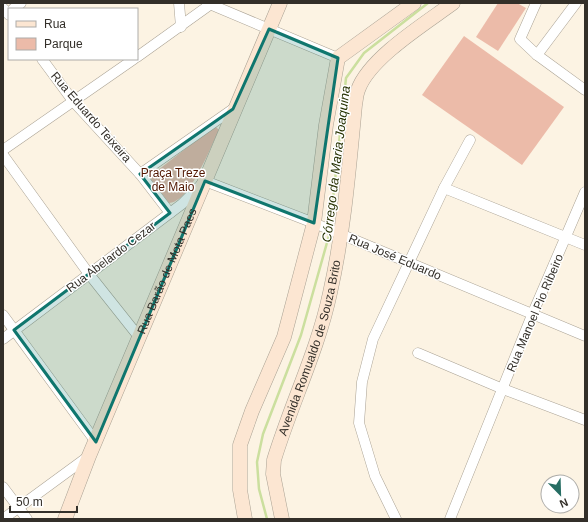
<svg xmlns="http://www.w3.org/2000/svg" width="588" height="522" viewBox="0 0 588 522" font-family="Arial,sans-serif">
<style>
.green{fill:#ecbba9}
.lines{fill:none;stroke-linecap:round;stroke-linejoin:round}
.stream{stroke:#cbdf9e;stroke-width:2.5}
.minor-casing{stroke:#aaa294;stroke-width:11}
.secondary-casing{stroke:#aaa294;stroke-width:15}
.minor{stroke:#fff;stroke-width:10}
.secondary{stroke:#fce6d2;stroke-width:14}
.marked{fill:#0f766e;fill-opacity:0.2;stroke:#0f766e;stroke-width:3;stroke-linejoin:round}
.labels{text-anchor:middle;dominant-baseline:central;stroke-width:3;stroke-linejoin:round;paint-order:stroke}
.street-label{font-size:12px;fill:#332f29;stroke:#fff}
.park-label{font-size:12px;fill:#501600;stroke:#fff}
.water-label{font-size:13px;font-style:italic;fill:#263100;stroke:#fff}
</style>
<rect width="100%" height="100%" fill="#fcf3e3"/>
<g class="green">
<polygon points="498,3 517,3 526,8 498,51 476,37"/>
<polygon points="464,36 564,107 522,165 422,95"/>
<path d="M215 126 219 130C210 148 190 202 169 203L149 177Z"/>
</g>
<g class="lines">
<g class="stream">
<polyline points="330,227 346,78 364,53 428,3"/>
<polyline points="267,519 259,489 257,462 263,434 301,335 330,232"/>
</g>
<defs>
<g id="minor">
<polyline points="179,3 181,27"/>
<polyline points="207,3 338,58"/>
<polyline points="536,3 520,39 537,55 585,90"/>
<polyline points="3,8 9,15"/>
<polyline points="13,9 21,3"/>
<polyline points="537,55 576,3"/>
<polyline points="137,57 211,4"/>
<polyline points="42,59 73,101 140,174 170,213"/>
<polyline points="3,150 134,59"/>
<polyline points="3,155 89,274 139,337"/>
<polyline points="140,174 233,109"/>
<polyline points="444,188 585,245"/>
<polyline points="3,315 96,442"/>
<polyline points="3,339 182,204 205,181 314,223 585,336"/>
<polyline points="418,353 503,389 585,420"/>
<polyline points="3,487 27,519"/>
<polyline points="3,519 89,456"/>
<polyline points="396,519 375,476 359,423 362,382 373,339 444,188 470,140"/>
<polyline points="450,519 532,315 585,192"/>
</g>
<g id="secondary">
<path id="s1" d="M65 519 89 456 280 3"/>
<polyline points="245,519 240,490 240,445 252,411 284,337 314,223 326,125 338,58 414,3"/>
<path id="s2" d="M282 519 273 474 274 460C291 404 318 350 330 293 344 231 349 168 355 105 356 100 356 95 358 90 369 58 426 23 453 3"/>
</g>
</defs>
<use href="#minor" class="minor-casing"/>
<use href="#secondary" class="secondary-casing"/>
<use href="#minor" class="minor"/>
<use href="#secondary" class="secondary"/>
</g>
<path class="marked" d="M269 29 338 58 314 223 205 181 96 442 14 330 170 213 140 174 233 109Z"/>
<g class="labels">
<g class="street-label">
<text transform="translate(91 117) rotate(49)">Rua Eduardo Teixeira</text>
<text transform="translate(111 257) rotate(-37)">Rua Abelardo Cezar</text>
<text transform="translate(395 257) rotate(23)">Rua José Eduardo</text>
<text stroke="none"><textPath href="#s1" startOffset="268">Rua Barão de Mota Paes</textPath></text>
<text transform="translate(535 313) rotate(-67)">Rua Manoel Pio Ribeiro</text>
<text stroke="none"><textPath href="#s2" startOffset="178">Avenida Romualdo de Souza Brito</textPath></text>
</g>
<g class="park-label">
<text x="173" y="173">Praça Treze<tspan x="173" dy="14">de Maio</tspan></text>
</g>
<g class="water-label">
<text transform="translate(336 164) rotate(-83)">Córrego da Maria Joaquina</text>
</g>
</g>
<rect width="588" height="522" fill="none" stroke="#332f29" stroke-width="8"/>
<rect x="8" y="8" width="130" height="52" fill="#ffffff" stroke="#adaca9"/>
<rect x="16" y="21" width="20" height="6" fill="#fce6d2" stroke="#adaca9"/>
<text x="44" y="28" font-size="12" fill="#332f29">Rua</text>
<rect x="16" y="38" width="20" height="12" fill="#ecbba9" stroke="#adaca9"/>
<text x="44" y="48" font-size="12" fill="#332f29">Parque</text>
<g transform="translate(560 494) rotate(157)"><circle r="19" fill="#ffffff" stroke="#adaca9"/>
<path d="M0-3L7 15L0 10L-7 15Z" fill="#266d63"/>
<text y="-6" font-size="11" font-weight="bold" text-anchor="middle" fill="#332f29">N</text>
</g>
<path d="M10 506v6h67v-6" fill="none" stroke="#332f29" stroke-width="2"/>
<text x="16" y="506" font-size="12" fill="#332f29" stroke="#ffffff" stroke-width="3" paint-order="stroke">50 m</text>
</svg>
